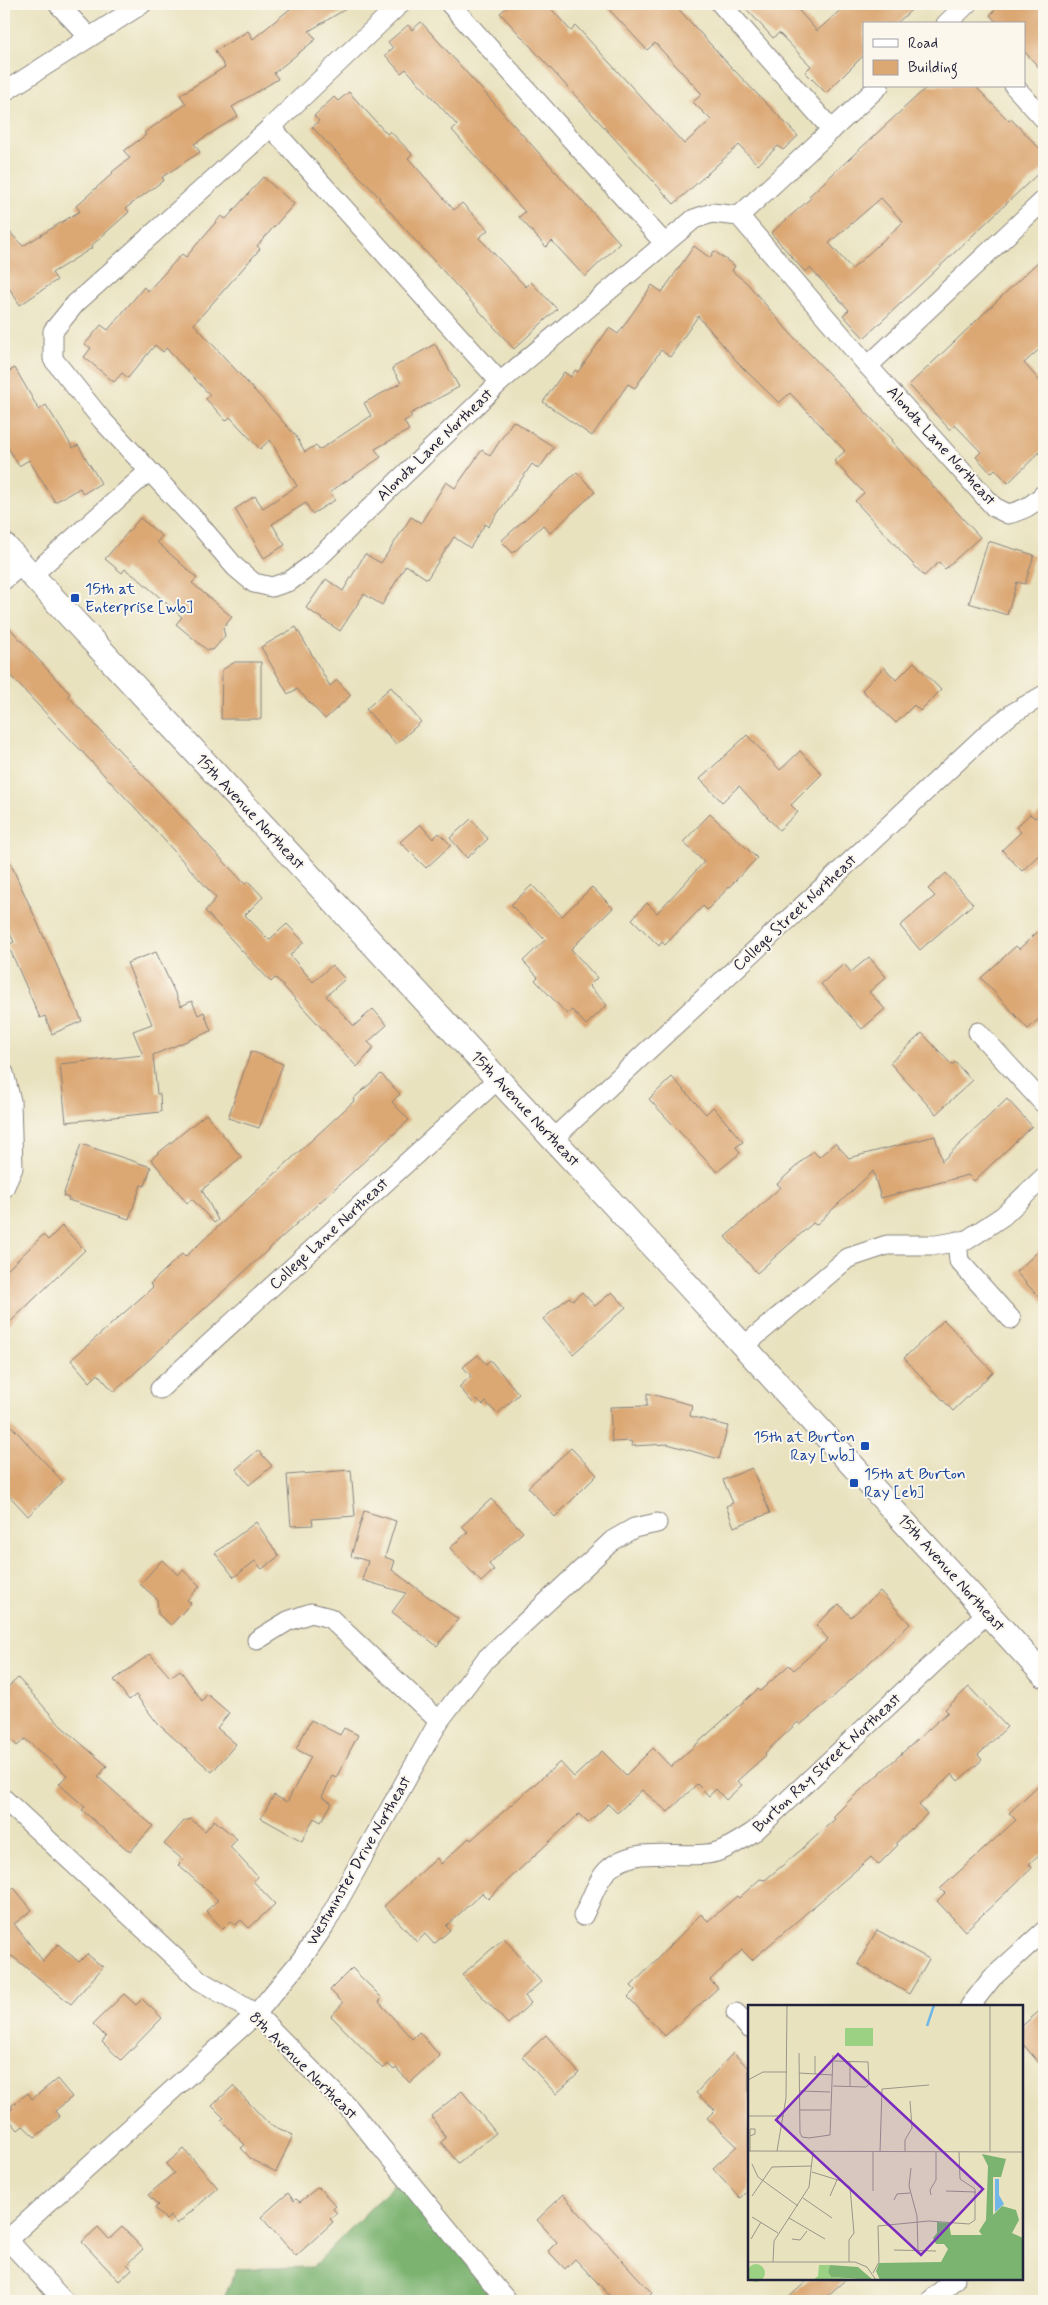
<svg xmlns="http://www.w3.org/2000/svg" width="1048" height="2305" viewBox="0 0 1048 2305" font-family="Mynerve,sans-serif">
<style>
.forest{fill:#7bb371;stroke:#4e6a56}
.building{fill:#dba773;fill-rule:evenodd}
.lines{fill:none;stroke-linecap:round;stroke-linejoin:round}
.minor-casing{stroke:#86827d;stroke-width:21}
.tertiary-casing{stroke:#86827d;stroke-width:26}
.minor{stroke:#fff;stroke-width:19}
.tertiary{stroke:#fff;stroke-width:24}
.transit-dot{fill:#1a4fb4;stroke:#fbf7ec;stroke-width:2}
.labels{text-anchor:middle;dominant-baseline:central;stroke-width:4;stroke-linejoin:round;paint-order:stroke}
.street-label{font-size:16px;fill:#22223b;stroke:#fbf7ec}
.transit-label{font-size:16px;fill:#164399;stroke:#fbf7ec;text-anchor:start}
.inset-river{fill:none;stroke:#70b6e7;stroke-width:2.5}
.inset-road{fill:none;stroke:#99958a;stroke-width:1}
.view{fill:#7b2cbf;fill-opacity:0.15;stroke:#7b2cbf;stroke-width:2.5}
.inset-edge{fill:none;stroke:#22223b;stroke-width:2.5}
</style>
<rect width="100%" height="100%" fill="#fbf7ec"/>
<filter id="ink" filterUnits="userSpaceOnUse"><feTurbulence type="fractalNoise" baseFrequency=".02" numOctaves="2"/><feDisplacementMap in="SourceGraphic" scale="10" xChannelSelector="R" yChannelSelector="G"/><feConvolveMatrix kernelMatrix="1 2 1 2 8 2 1 2 1" color-interpolation-filters="sRGB"/></filter>
<filter id="wash" filterUnits="userSpaceOnUse"><feTurbulence type="fractalNoise" baseFrequency=".0096" numOctaves="4" result="noise"/><feDisplacementMap in="SourceGraphic" scale="20" xChannelSelector="R" yChannelSelector="G"/><feGaussianBlur stdDeviation="1.12" result="paint"/><feColorMatrix in="noise" values="0 0 0 0 0 0 0 0 0 0 0 0 0 0 0 0 0 1.4 0 .05"/><feComposite in="paint" operator="in"/></filter>
<g filter="url(#wash)">
<rect width="100%" height="100%" fill="#e9e2bf"/>
<polygon class="forest" points="403,2175 498,2290 487,2301 223,2301 236,2269 313,2267"/>
<g id="blocks">
<g class="building">
<polygon points="296,4 354,4 309,31 316,39 274,73 278,79 232,107 238,116 194,144 200,152 162,177 164,180 126,208 129,212 91,246 92,248 52,273 57,280 20,305 4,280 4,226 23,246 80,211 76,206 113,173 112,172 130,158 124,151 146,135 144,133 186,104 180,95 225,67 215,51 248,31 253,39"/>
<polygon points="511,4 547,4 571,31 576,26 684,144 711,120 693,102 702,94 655,43 647,50 604,4 674,4 731,67 798,136 783,150 778,146 758,165 739,145 674,204 500,13"/>
<polygon points="742,4 793,4 817,31 847,4 918,4 896,24 864,24 864,55 826,93 805,72 811,66 779,33 773,38"/>
<polygon points="1001,4 1044,4 1044,73 1024,51 1024,24 998,24 990,15"/>
<polygon points="421,22 620,243 585,277 552,241 546,247 519,217 525,212 452,130 457,125 406,69 401,73 385,55 393,48 388,42 408,25 412,30"/>
<path d="M928 86H975L1009 121 1011 119 1044 153V168L864 338 843 315 849 310 810 268 805 272 771 233 811 198 809 196ZM881 198 903 222 852 269 829 243Z"/>
<polygon points="349,92 387,134 390,131 412,154 408,158 454,210 462,203 488,230 479,238 526,287 531,282 557,309 514,349 413,238 379,199 380,198 312,127 319,121 314,116 334,97 338,101"/>
<polygon points="263,177 294,204 257,246 260,249 194,324 296,436 305,452 316,445 319,450 371,416 364,403 401,383 392,368 435,344 459,387 410,414 412,417 404,421 409,430 375,449 381,457 330,492 335,500 312,514 306,503 272,524 285,545 264,558 235,509 255,496 263,508 297,486 270,440 260,449 230,417 226,421 206,399 210,395 166,348 163,352 155,345 128,378 122,373 114,382 84,357 91,348 85,344 101,325 108,330 144,287 148,291 182,254 186,257 221,216 226,219"/>
<polygon points="694,246 710,258 714,251 735,266 732,271 747,283 789,332 892,440 891,441 980,537 945,569 939,562 924,576 855,501 864,493 834,461 845,451 790,393 779,403 740,365 698,316 670,357 661,350 635,388 628,384 592,436 543,402 564,372 571,377 575,370 578,372 609,328 618,334 652,285 662,292"/>
<polygon points="1044,256 1044,345 1024,363 1044,386 1044,448 1008,483 995,469 991,473 976,457 981,452 955,425 950,430 909,385"/>
<polygon points="15,368 39,410 46,405 73,448 78,445 101,483 83,494 80,488 55,502 29,460 19,466 4,441 4,374"/>
<polygon points="513,421 554,447 539,469 532,464 488,527 485,524 470,548 454,537 427,579 406,565 382,605 364,594 340,631 306,608 326,579 343,591 365,554 381,563 411,517 421,523 446,482 455,488 482,450 490,456"/>
<polygon points="577,472 595,492 550,533 543,525 513,553 501,541"/>
<polygon points="140,518 162,536 157,542 197,578 192,583 232,617 223,628 225,636 213,650 207,650 176,624 182,617 141,581 125,569 122,573 105,559"/>
<polygon points="988,541 1034,555 1025,584 1017,582 1007,615 969,603"/>
<polygon points="4,622 70,694 68,696 245,884 248,881 263,897 245,915 269,940 287,924 304,942 290,955 313,982 332,965 345,979 326,996 354,1026 373,1009 387,1025 368,1042 374,1048 357,1067 277,979 275,978 271,982 205,911 216,898 140,813 4,669"/>
<polygon points="296,627 330,686 337,680 351,695 325,719 297,689 288,694 261,647"/>
<polygon points="235,662 261,662 261,719 221,719 222,670"/>
<polygon points="914,662 941,690 920,711 914,705 896,723 862,690 884,667 896,680"/>
<polygon points="391,687 421,722 396,744 366,709"/>
<polygon points="747,735 780,770 800,751 822,774 791,805 798,812 779,830 739,786 722,802 700,779"/>
<polygon points="1044,809 1044,850 1022,871 1002,850 1021,832 1016,827 1030,814 1035,818"/>
<polygon points="710,814 757,858 707,910 703,906 665,945 662,942 659,946 632,919 647,903 657,913 704,862 683,842"/>
<polygon points="471,819 488,839 467,858 450,838"/>
<polygon points="420,824 433,839 439,833 451,845 426,868 400,842"/>
<polygon points="4,849 82,1021 52,1034 45,1016 40,1018 8,945 14,942 4,921"/>
<polygon points="946,873 973,904 920,950 900,926 935,896 928,889"/>
<polygon points="532,885 562,916 592,887 613,908 571,949 597,978 589,986 607,1005 586,1025 572,1010 567,1014 535,980 538,977 523,961 545,940 511,905"/>
<polygon points="1044,926 1044,1014 1028,1029 981,978 1016,946 1019,949"/>
<polygon points="156,952 181,1006 192,1001 198,1015 204,1012 211,1031 153,1055 157,1094 160,1094 161,1112 66,1122 60,1064 143,1055 133,1031 152,1024 127,963"/>
<polygon points="869,957 886,977 869,992 885,1009 862,1029 821,984 844,964 851,972"/>
<polygon points="922,1033 952,1065 955,1062 972,1081 936,1114 890,1063"/>
<polygon points="251,1051 283,1064 259,1128 228,1118"/>
<polygon points="381,1074 400,1094 392,1102 409,1120 114,1392 98,1374 90,1382 71,1360 153,1287 150,1284 182,1254 185,1257 354,1101 353,1099"/>
<polygon points="672,1077 706,1114 713,1107 743,1142 736,1147 740,1153 717,1172 649,1099"/>
<polygon points="1007,1099 1032,1126 974,1181 968,1175 881,1198 873,1171 816,1225 813,1223 757,1273 725,1237 781,1187 777,1184 813,1151 819,1157 835,1143 849,1158 935,1136 942,1161"/>
<polygon points="206,1114 241,1157 202,1190 218,1220 214,1223 192,1199 187,1203 151,1159"/>
<polygon points="81,1144 151,1167 145,1186 141,1185 129,1219 68,1200 69,1198 63,1196"/>
<polygon points="62,1226 85,1250 4,1328 4,1273 43,1235 48,1240"/>
<polygon points="1044,1246 1044,1303 1016,1272"/>
<polygon points="582,1292 595,1306 612,1292 626,1307 573,1354 543,1319 569,1297 573,1300"/>
<polygon points="944,1320 993,1372 953,1411 904,1358"/>
<polygon points="478,1355 486,1364 490,1360 519,1394 497,1414 486,1402 483,1405 477,1399 473,1403 459,1387 471,1376 463,1367"/>
<polygon points="647,1393 692,1405 690,1416 728,1426 719,1459 668,1444 632,1446 631,1441 612,1442 610,1407 647,1406"/>
<polygon points="4,1418 63,1482 28,1516 4,1490"/>
<polygon points="571,1448 597,1475 555,1517 528,1487"/>
<polygon points="258,1450 272,1466 249,1485 236,1469"/>
<polygon points="752,1468 770,1513 734,1527 726,1506 733,1503 723,1480"/>
<polygon points="351,1470 355,1516 312,1519 313,1525 291,1526 287,1475"/>
<polygon points="491,1499 523,1532 489,1564 494,1570 481,1582 450,1548 468,1532 462,1526"/>
<polygon points="364,1511 396,1521 385,1557 395,1561 392,1570 458,1619 437,1646 392,1612 406,1593 362,1580 368,1561 351,1556"/>
<polygon points="256,1522 279,1556 262,1569 255,1561 234,1577 215,1553"/>
<polygon points="162,1560 178,1575 183,1570 200,1586 187,1600 191,1603 171,1625 158,1614 157,1599 140,1584"/>
<polygon points="880,1591 910,1624 830,1700 800,1725 798,1722 765,1753 766,1755 737,1781 742,1785 726,1800 716,1789 709,1796 697,1784 668,1812 642,1790 617,1813 608,1804 588,1823 579,1814 488,1899 482,1893 446,1926 450,1930 434,1944 425,1934 417,1942 384,1906 437,1858 441,1864 469,1838 471,1840 560,1762 574,1777 602,1751 626,1775 653,1748 671,1767 758,1689 760,1691 789,1665 794,1670 828,1639 816,1625 839,1604 851,1617"/>
<polygon points="150,1654 170,1677 180,1670 202,1701 207,1694 229,1713 217,1728 236,1744 212,1772 158,1724 136,1695 129,1700 114,1680"/>
<polygon points="18,1678 61,1726 107,1766 98,1777 153,1826 130,1852 82,1810 85,1807 59,1784 67,1775 25,1739 17,1746 4,1732 4,1691"/>
<polygon points="969,1687 1007,1727 978,1755 982,1760 958,1781 952,1774 919,1805 927,1814 896,1843 898,1845 878,1865 871,1857 752,1960 742,1950 710,1980 718,1988 665,2036 628,1997 635,1990 631,1986 701,1914 708,1921 737,1896 739,1898 760,1879 765,1880 801,1850 835,1819 833,1817 852,1798 948,1712 945,1709"/>
<polygon points="311,1720 340,1735 344,1728 358,1735 336,1778 332,1776 322,1797 332,1803 321,1822 314,1818 302,1841 261,1818 274,1795 287,1802 311,1757 296,1749"/>
<polygon points="1044,1780 1044,1850 1029,1864 1032,1868 965,1931 937,1901 945,1893 940,1889 1016,1820 1009,1813"/>
<polygon points="191,1819 205,1831 214,1820 237,1839 230,1847 258,1877 253,1881 275,1904 249,1928 241,1920 235,1925 231,1921 223,1929 206,1911 218,1900 178,1865 183,1860 164,1844 184,1821"/>
<polygon points="14,1888 32,1910 14,1924 43,1961 58,1944 79,1962 87,1954 103,1967 71,2004 12,1956 4,1962 4,1896"/>
<polygon points="877,1930 929,1959 909,1994 858,1964"/>
<polygon points="504,1938 541,1982 525,1996 531,2003 508,2024 462,1975"/>
<polygon points="352,1968 382,1998 379,2002 412,2039 419,2032 440,2056 410,2083 396,2068 394,2070 388,2064 383,2069 331,2016 343,2003 330,1990"/>
<polygon points="124,1994 136,2005 142,1999 162,2018 121,2060 102,2042 106,2037 93,2024"/>
<polygon points="1044,2007 1044,2069 1022,2043 1022,2026"/>
<polygon points="546,2035 579,2073 556,2094 522,2057"/>
<polygon points="733,2053 749,2068 749,2189 740,2198 713,2168 737,2146 707,2118 715,2110 696,2093"/>
<polygon points="57,2079 72,2097 55,2111 60,2117 35,2137 23,2126 18,2130 5,2115 13,2108 11,2106 28,2093 32,2099"/>
<polygon points="233,2086 269,2124 293,2135 276,2172 252,2160 241,2148 245,2145 221,2120 224,2118 212,2106"/>
<polygon points="462,2091 496,2133 458,2163 441,2142 446,2138 431,2116"/>
<polygon points="184,2149 218,2188 177,2224 170,2216 166,2220 155,2208 158,2205 148,2195 174,2173 166,2164"/>
<polygon points="318,2187 336,2206 333,2209 337,2213 330,2219 333,2222 296,2256 261,2217 288,2193 294,2201 296,2199 300,2202"/>
<polygon points="563,2195 652,2293 644,2301 615,2301 575,2259 565,2269 548,2251 557,2242 537,2220"/>
<polygon points="98,2227 109,2239 122,2227 143,2249 127,2264 132,2269 119,2281 82,2242"/>
<polygon points="809,2279 846,2279 822,2301 785,2301"/>
</g>
</g>
</g>
<g filter="url(#ink)">
<use href="#blocks" fill-opacity="0" stroke="#86827d" stroke-width="1"/>
<g class="lines">
<defs>
<g id="minor">
<polyline points="58,4 89,37"/>
<path d="M400 4 271 127 75 304 53 331V359L102 420 198 523 235 567 254 583 272 587 290 581 310 566 500 382 694 219 712 213 739 216 868 366 994 507 1008 514C1023 511 1033 505 1044 494"/>
<polyline points="450,4 664,243"/>
<polyline points="721,4 832,130"/>
<polyline points="946,24 967,4"/>
<polyline points="1014,86 1044,119"/>
<polyline points="4,92 142,4"/>
<polyline points="271,127 500,382"/>
<polyline points="739,216 879,86"/>
<polyline points="868,366 1044,200"/>
<polyline points="32,575 149,471"/>
<polyline points="4,580 22,564"/>
<polyline points="978,1032 1044,1104"/>
<polyline points="4,1073 11,1101 13,1168 4,1188"/>
<polyline points="553,1139 990,731 1013,713 1044,695"/>
<polyline points="957,1241 959,1261 1011,1319"/>
<polyline points="744,1346 848,1258 887,1245 936,1245 967,1240 1003,1216 1044,1177"/>
<polyline points="160,1389 498,1079"/>
<polyline points="257,1640 288,1621 311,1613 330,1618 439,1721"/>
<polyline points="4,1799 199,1980 256,2014 349,2108 507,2301"/>
<path d="M583 1916C590 1903 595 1886 604 1874 629 1844 672 1858 707 1854 724 1852 741 1840 755 1831L987 1613"/>
<polyline points="970,2006 992,1978 1044,1931"/>
<polyline points="736,2013 749,2028"/>
<polyline points="4,2236 64,2301"/>
<polyline points="7,2240 256,2014 301,1960 325,1925 439,1721 486,1659 613,1540 634,1528 657,1523"/>
<polyline points="930,2301 955,2279"/>
</g>
<polyline id="tertiary" points="4,545 664,1259 1044,1675"/>
</defs>
<use href="#minor" class="minor-casing"/>
<use href="#tertiary" class="tertiary-casing"/>
<use href="#minor" class="minor"/>
<use href="#tertiary" class="tertiary"/>
</g>
</g>
<g class="transit-dot">
<rect x="70" y="593" width="10" height="10" rx="2.5"/>
<rect x="860" y="1441" width="10" height="10" rx="2.5"/>
<rect x="849" y="1478" width="10" height="10" rx="2.5"/>
</g>
<g class="labels">
<g class="street-label">
<text transform="translate(435 445) rotate(-44)">Alonda Lane Northeast</text>
<text transform="translate(941 446) rotate(48)">Alonda Lane Northeast</text>
<text transform="translate(250 812) rotate(47)">15th Avenue Northeast</text>
<text transform="translate(795 913) rotate(-43)">College Street Northeast</text>
<text transform="translate(525 1109) rotate(47)">15th Avenue Northeast</text>
<text transform="translate(329 1234) rotate(-43)">College Lane Northeast</text>
<text transform="translate(951 1573) rotate(48)">15th Avenue Northeast</text>
<text transform="translate(827 1763) rotate(-43)">Burton Ray Street Northeast</text>
<text transform="translate(359 1861) rotate(-60)">Westminster Drive Northeast</text>
<text transform="translate(303 2066) rotate(45)">8th Avenue Northeast</text>
</g>
<g class="transit-label">
<text x="85" y="589">15th at<tspan x="85" dy="18">Enterprise [wb]</tspan></text>
<text x="855" y="1437" text-anchor="end">15th at Burton<tspan x="855" dy="18">Ray [wb]</tspan></text>
<text x="864" y="1474">15th at Burton<tspan x="864" dy="18">Ray [eb]</tspan></text>
</g>
</g>
<g transform="translate(748 2005)">
<rect width="275" height="275" fill="#e9e2bf"/>
<path d="M97 23H125V41H97ZM-1 268a9 9 0 1 1 18 0a9 9 0 1 1-18 0ZM71 260H82L80 267 83 272 115 275H65L70 271Z" fill="#9ad183"/>
<path d="M234 149 258 154 253 172H245V210L254 201 268 205 271 215 264 228 275 233V275H132L128 266 131 258 193 257 200 244 196 239H188L185 233 189 228V217L201 218 203 230H234L231 226 238 215 240 161ZM82 260 110 262 125 275 83 272 80 267Z" fill="#7bb371"/>
<path d="M247 174H251V190L256 199 247 207Z" fill="#70b6e7"/>
<path class="inset-river" d="M179 21 186 0"/>
<path class="inset-road" d="M242 0V147M51 48 52 128 54 132 61 133 82 130 85 50M102 56V81M51 68 85 70M67 69V51M0 75 15 67H39M85 81 118 82 121 79 120 57 86 56M52 86 82 87M52 105H82M0 111H36M2 131 7 129V124H2V146M0 146 275 147M29 146 38 93 39 0M132 147 134 84 181 80M157 147V135L164 123 162 96M4 159 10 172 50 201M163 163 161 181 169 211 170 246M64 167 93 176 102 182 106 228 101 235V257M125 186V147M198 186 228 187M183 190 182 185 188 175V147M4 191 24 162 64 161M82 191 89 175M55 193 84 213M146 195 149 189 162 188M4 212 30 228M41 213 77 234M3 234 13 217M44 234 52 235 59 226M146 245 188 246M0 257H107L119 262 128 275M25 257 26 236 61 182 65 147M125 268 131 257 130 221 181 216 221 219 227 215V184L212 174 211 147"/>
<path class="view" d="M90 49 235 184 173 250 28 115Z"/>
<rect width="275" height="275" class="inset-edge"/>
</g>
<rect width="1048" height="2305" fill="none" stroke="#fbf7ec" stroke-width="20"/>
<rect x="863" y="22" width="162" height="65" fill="#fbf7ec" stroke="#a4a2a5"/>
<rect x="873" y="39" width="25" height="8" fill="#ffffff" stroke="#a4a2a5"/>
<text x="908" y="48" font-size="15" fill="#22223b">Road</text>
<rect x="873" y="60" width="25" height="15" fill="#dba773" stroke="#a4a2a5"/>
<text x="908" y="72" font-size="15" fill="#22223b">Building</text>
</svg>
